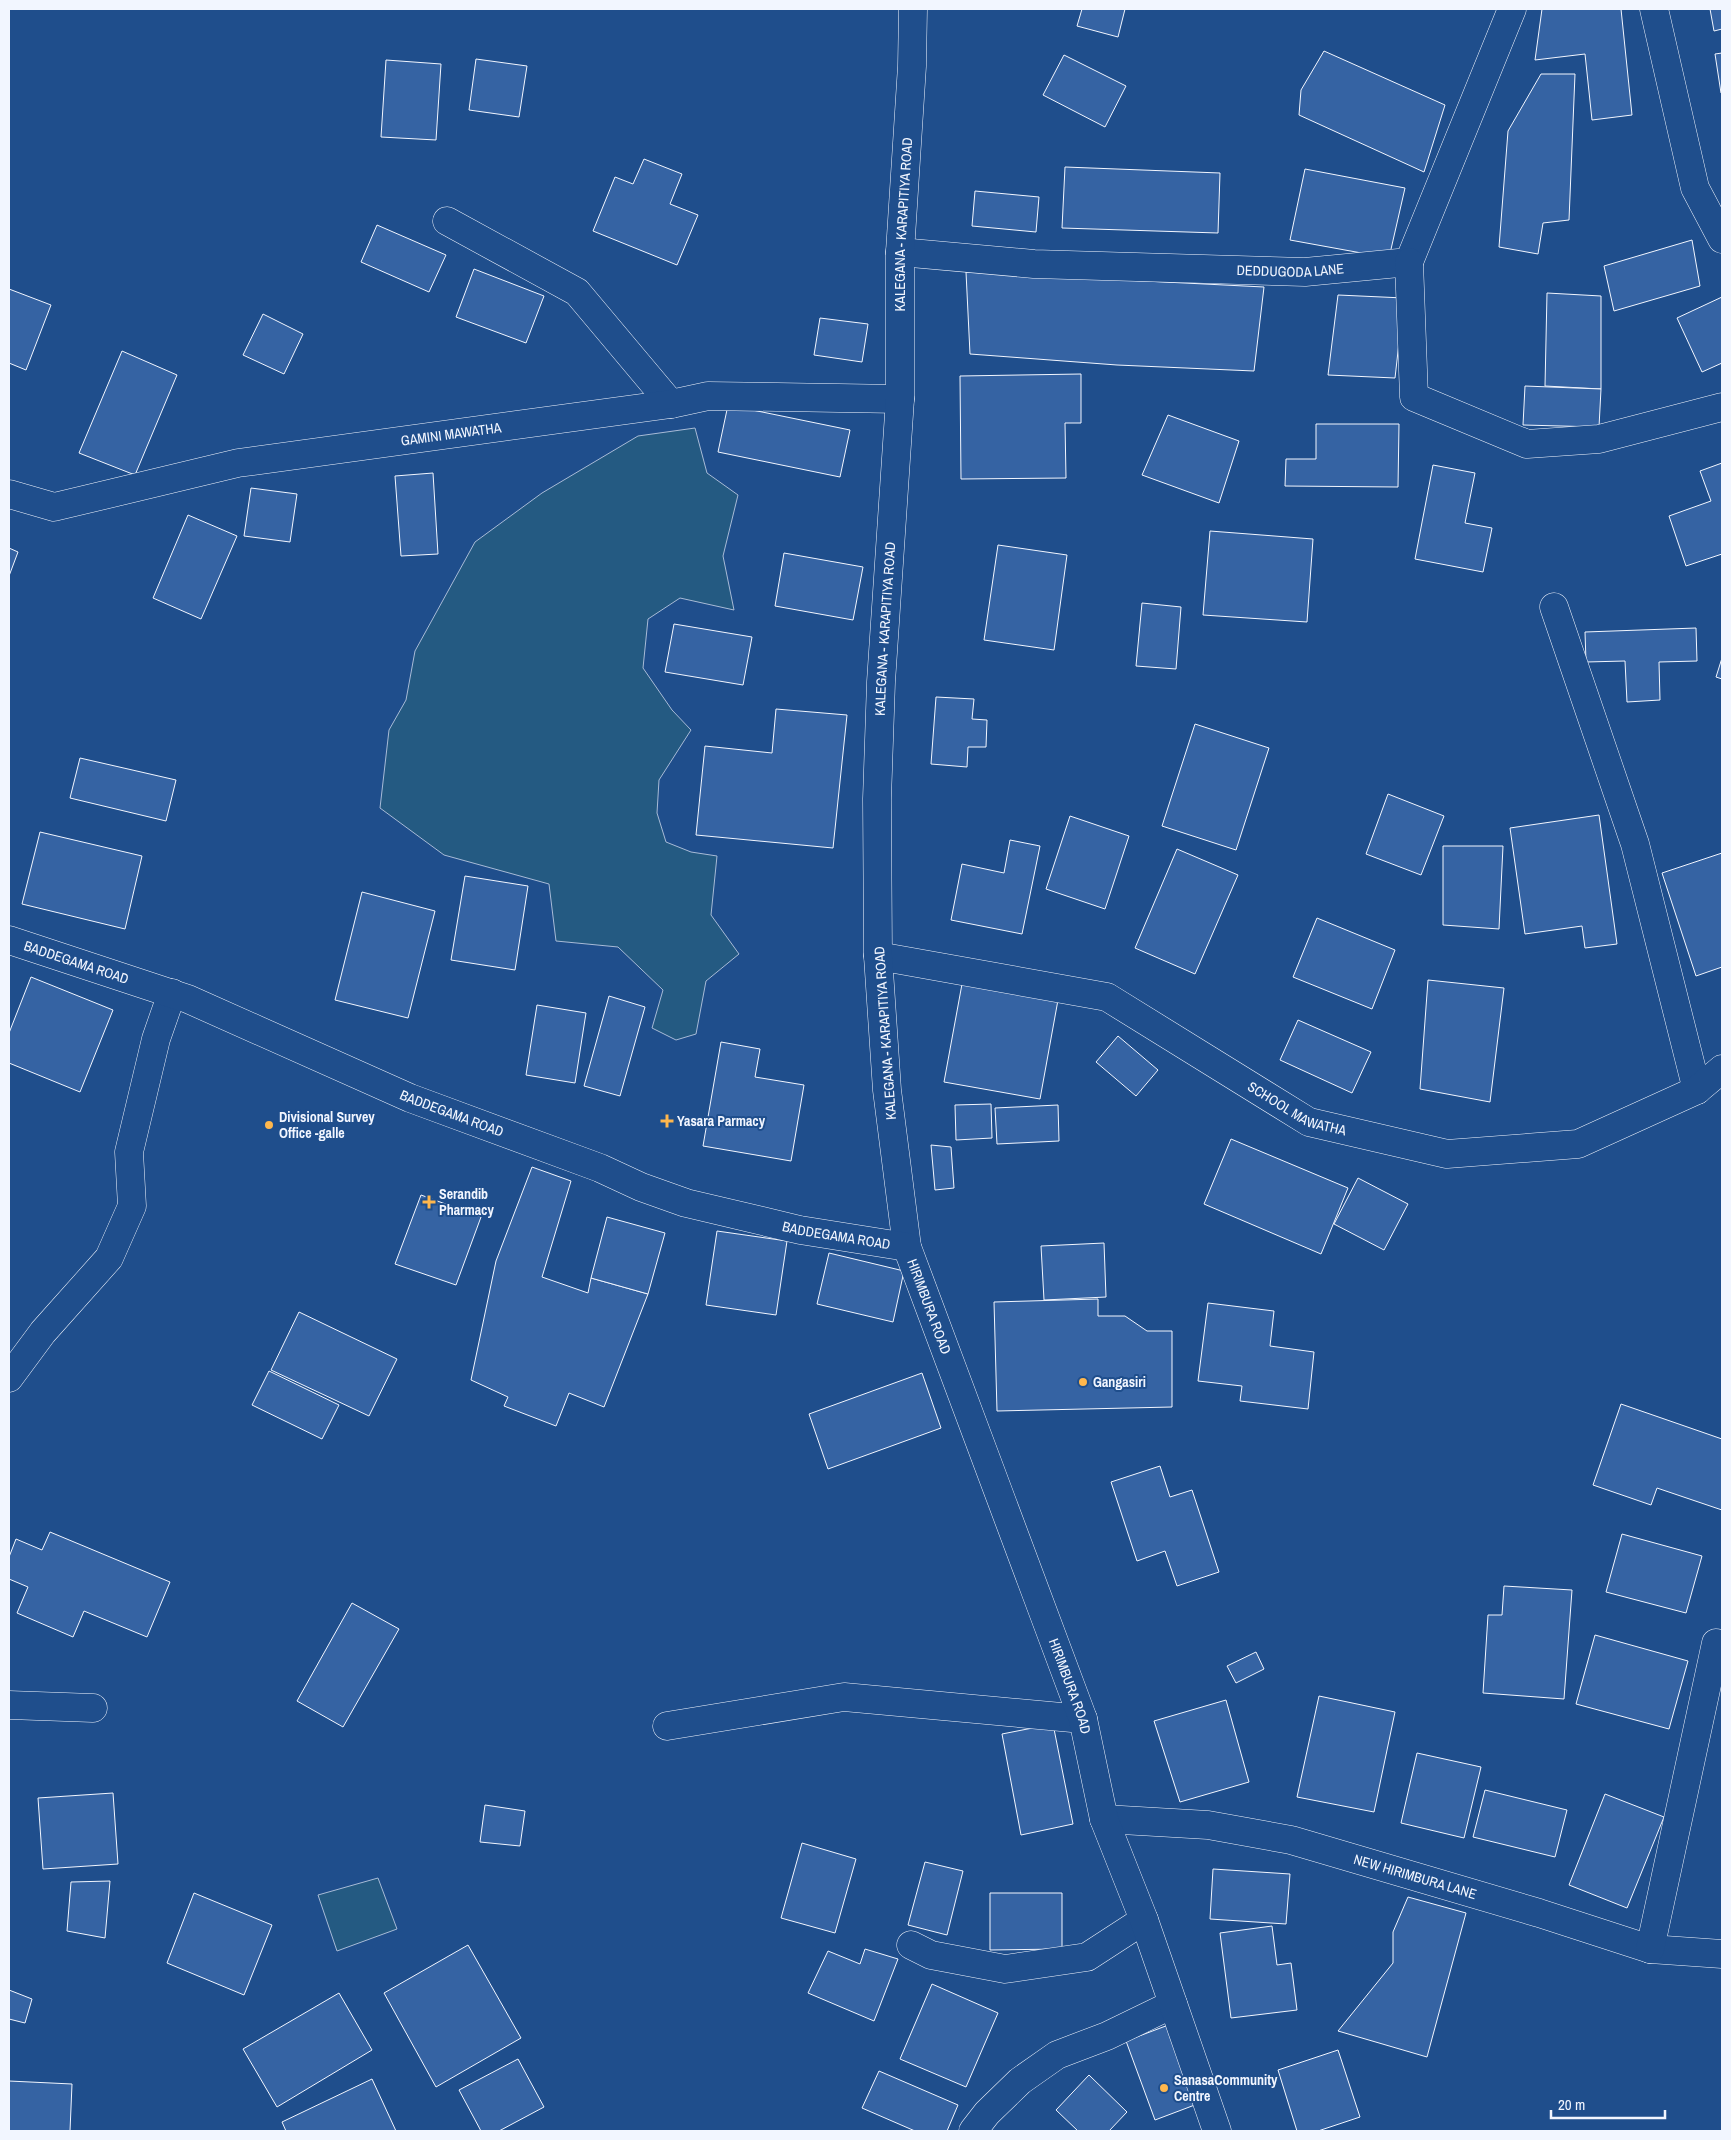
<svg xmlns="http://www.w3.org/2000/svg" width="1731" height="2140" viewBox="0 0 1731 2140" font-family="'Archivo Narrow',sans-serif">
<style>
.green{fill:#245a82;stroke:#a8bbd7}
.building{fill:#3563a3;stroke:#f2f6ff}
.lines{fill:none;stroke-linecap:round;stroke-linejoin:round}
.street-casing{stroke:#f2f6ff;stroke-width:29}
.secondary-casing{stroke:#f2f6ff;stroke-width:29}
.primary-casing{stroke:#f2f6ff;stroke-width:29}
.street{stroke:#1f4e8c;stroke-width:28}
.secondary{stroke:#1f4e8c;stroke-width:28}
.primary{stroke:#1f4e8c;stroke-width:28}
.poi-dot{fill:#ffb74d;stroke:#1f4e8c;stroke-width:2}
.labels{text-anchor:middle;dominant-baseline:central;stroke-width:4;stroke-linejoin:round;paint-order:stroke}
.street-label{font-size:14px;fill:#f2f6ff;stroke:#1f4e8c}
.poi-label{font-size:14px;font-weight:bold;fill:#f2f6ff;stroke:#1f4e8c;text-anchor:start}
</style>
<rect width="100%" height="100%" fill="#1f4e8c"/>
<g class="green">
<polygon points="695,428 707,473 738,495 723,556 734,610 680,598 648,619 643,668 672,710 691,730 659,780 657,813 666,842 691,852 717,856 711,915 739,954 706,981 696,1034 676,1040 652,1028 663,990 618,947 556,941 549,884 444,855 380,808 389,730 406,700 415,651 475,542 542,493 638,436"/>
<polygon points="378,1878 397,1929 337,1951 318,1895"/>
</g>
<g class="building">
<polygon points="1082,9 1125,9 1118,37 1077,26"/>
<polygon points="1542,9 1621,9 1632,115 1592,120 1585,54 1535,60"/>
<polygon points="1710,9 1722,9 1722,29 1714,31"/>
<polygon points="1324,51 1445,105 1424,172 1299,115 1301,90"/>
<polygon points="1722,53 1722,93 1721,93 1715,54"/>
<polygon points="1064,55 1126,86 1105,127 1043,95"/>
<polygon points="476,59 527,66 519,117 469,110"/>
<polygon points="386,60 441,64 436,140 381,137"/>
<polygon points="1541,74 1575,74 1569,220 1543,223 1538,254 1499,247 1508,131"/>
<polygon points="644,159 682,174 670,204 698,215 677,265 593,231 615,177 633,184"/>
<polygon points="1065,167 1220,173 1218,233 1062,228"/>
<polygon points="1305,169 1405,188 1389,258 1290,240"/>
<polygon points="975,191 1039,197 1036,232 972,226"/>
<polygon points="377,225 446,255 429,292 361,262"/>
<polygon points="1692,240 1700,286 1614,311 1604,266"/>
<polygon points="474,269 544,296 526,343 456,317"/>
<polygon points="966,272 1264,287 1254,371 1117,365 970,354"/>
<polygon points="9,289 51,305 26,370 9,363"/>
<polygon points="1547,293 1601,296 1601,389 1545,386"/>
<polygon points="1338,295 1404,298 1395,378 1328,375"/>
<polygon points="1722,297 1722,363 1702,372 1677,318"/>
<polygon points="263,314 303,334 284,374 243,355"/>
<polygon points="820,318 868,324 862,362 814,355"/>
<polygon points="122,351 177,375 135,475 79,453"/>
<polygon points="1081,374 1081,423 1065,423 1066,478 961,479 960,376"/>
<polygon points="1525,386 1601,389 1599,427 1523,425"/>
<polygon points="728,405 850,430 840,477 718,452"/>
<polygon points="1168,415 1239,441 1219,503 1142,475"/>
<polygon points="1316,424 1399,424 1398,487 1285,486 1286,459 1316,459"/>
<polygon points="1722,463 1722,554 1686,566 1669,516 1711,501 1700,471"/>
<polygon points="1433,465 1475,473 1465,523 1492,528 1483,572 1415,559"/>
<polygon points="433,473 438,554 401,556 395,476"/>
<polygon points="251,488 297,494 290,542 244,536"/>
<polygon points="188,515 237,536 201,619 153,598"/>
<polygon points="1210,531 1313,539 1307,622 1203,615"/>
<polygon points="998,545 1067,555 1054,650 984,640"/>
<polygon points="9,548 18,552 9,576"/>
<polygon points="784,553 863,567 853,620 775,606"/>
<polygon points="1142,603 1181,607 1176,669 1136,666"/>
<polygon points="674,624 752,637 743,685 665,672"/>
<polygon points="1696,628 1697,661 1659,662 1660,700 1627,702 1625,661 1586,662 1585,632"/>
<polygon points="1722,658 1722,679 1716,677"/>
<polygon points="936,697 974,699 972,719 987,720 986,747 968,747 967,767 931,764"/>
<polygon points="776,709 847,715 833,848 696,835 705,746 772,753"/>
<polygon points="1195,724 1269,748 1236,850 1162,826"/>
<polygon points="80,758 176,780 166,821 70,798"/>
<polygon points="1388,794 1444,816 1421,875 1366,854"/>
<polygon points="1599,815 1617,944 1585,948 1582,926 1525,934 1510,828"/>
<polygon points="1070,816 1129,836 1105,909 1046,889"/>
<polygon points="40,832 142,856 125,929 22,904"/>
<polygon points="1010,840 1040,846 1022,934 951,920 962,864 1004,873"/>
<polygon points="1443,846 1503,846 1499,929 1443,925"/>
<polygon points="1177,849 1238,875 1195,974 1135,948"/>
<polygon points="1722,853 1722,967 1696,976 1662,873"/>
<polygon points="465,876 528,886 515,970 451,960"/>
<polygon points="362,892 435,911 408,1018 335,1000"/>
<polygon points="1317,918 1395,950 1372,1009 1293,977"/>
<polygon points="31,977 113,1010 80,1092 9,1063 9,1033"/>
<polygon points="1428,980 1504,988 1490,1102 1420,1089"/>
<polygon points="962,984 1058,1000 1040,1099 944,1082"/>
<polygon points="609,996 645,1007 620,1096 584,1086"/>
<polygon points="537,1005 586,1013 575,1083 526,1075"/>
<polygon points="1298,1020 1371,1052 1352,1093 1280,1060"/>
<polygon points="1118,1036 1158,1070 1136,1096 1096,1062"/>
<polygon points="721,1042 760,1049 755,1077 804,1085 791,1161 703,1146"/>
<polygon points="991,1104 992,1138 956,1140 955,1105"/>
<polygon points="1058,1105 1059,1141 997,1144 995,1108"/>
<polygon points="1231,1139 1348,1188 1321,1254 1204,1204"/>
<polygon points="931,1145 951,1147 954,1188 935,1190"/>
<polygon points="532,1167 571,1181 542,1277 588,1293 591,1278 648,1294 604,1407 569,1393 556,1426 504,1406 508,1397 471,1380 496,1261"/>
<polygon points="1358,1178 1408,1204 1384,1250 1334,1224"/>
<polygon points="421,1195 481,1217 456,1285 395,1264"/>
<polygon points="607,1217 665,1233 648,1294 591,1278"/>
<polygon points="717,1231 787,1241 776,1315 706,1305"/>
<polygon points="1104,1243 1106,1297 1044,1300 1041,1246"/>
<polygon points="829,1253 904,1271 893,1322 817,1304"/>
<polygon points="1098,1299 1098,1316 1125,1316 1147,1331 1172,1331 1172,1407 997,1411 994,1302"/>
<polygon points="1208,1303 1274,1311 1270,1346 1314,1352 1308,1409 1240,1401 1242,1386 1198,1381"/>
<polygon points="299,1312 397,1359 369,1416 271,1370"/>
<polygon points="269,1371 339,1405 322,1439 252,1405"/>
<polygon points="922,1373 941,1428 828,1469 809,1414"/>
<polygon points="1621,1404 1722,1439 1722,1510 1657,1488 1651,1505 1593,1485"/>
<polygon points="1160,1466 1170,1497 1192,1490 1219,1572 1177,1586 1165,1551 1137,1561 1111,1482"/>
<polygon points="50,1532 170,1582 147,1637 84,1611 73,1637 17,1613 28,1587 9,1579 9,1557 16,1539 42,1550"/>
<polygon points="1622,1534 1702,1556 1686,1613 1606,1592"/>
<polygon points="1504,1586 1572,1590 1564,1699 1483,1693 1488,1615 1502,1615"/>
<polygon points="352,1603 399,1629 343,1727 297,1701"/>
<polygon points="1595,1635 1688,1661 1669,1729 1576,1704"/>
<polygon points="1256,1652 1264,1669 1236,1683 1227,1666"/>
<polygon points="1319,1696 1395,1712 1374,1812 1297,1797"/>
<polygon points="1226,1700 1249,1782 1180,1802 1154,1721"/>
<polygon points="1053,1724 1073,1824 1021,1835 1002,1734"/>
<polygon points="1417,1753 1481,1767 1464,1838 1401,1823"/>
<polygon points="1485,1790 1567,1810 1555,1857 1473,1837"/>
<polygon points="113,1793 118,1864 43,1869 38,1798"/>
<polygon points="1605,1794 1664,1817 1627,1908 1569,1885"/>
<polygon points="485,1805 525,1811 520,1846 480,1842"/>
<polygon points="802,1843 856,1859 835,1933 781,1918"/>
<polygon points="925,1862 963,1871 947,1935 908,1925"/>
<polygon points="1213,1869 1290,1874 1286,1924 1210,1919"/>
<polygon points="110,1881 105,1938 67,1931 71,1882"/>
<polygon points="194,1893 272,1925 244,1995 167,1963"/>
<polygon points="990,1893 1062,1893 1062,1949 990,1950"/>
<polygon points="1408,1897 1466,1913 1427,2057 1338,2031 1393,1963 1393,1932"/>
<polygon points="1272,1926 1277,1965 1291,1963 1297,2010 1231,2018 1220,1933"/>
<polygon points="468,1945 521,2038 436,2087 384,1993"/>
<polygon points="865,1949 898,1959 874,2021 808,1993 828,1951 860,1964"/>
<polygon points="932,1984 998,2013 966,2087 900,2059"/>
<polygon points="9,1990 32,1999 25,2023 9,2019"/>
<polygon points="339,1993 372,2050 277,2107 243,2049"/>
<polygon points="1171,2024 1200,2103 1155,2120 1126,2041"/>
<polygon points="1338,2050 1360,2117 1318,2131 1297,2131 1278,2070"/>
<polygon points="518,2059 544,2107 499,2131 481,2131 459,2090"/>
<polygon points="879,2071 958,2105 947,2131 915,2131 862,2108"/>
<polygon points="1089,2075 1127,2112 1109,2131 1078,2131 1056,2110"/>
<polygon points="372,2079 396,2131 286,2131 282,2122"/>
<polygon points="9,2081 72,2084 70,2131 9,2131"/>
</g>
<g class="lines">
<defs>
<g id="street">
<polyline points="1654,9 1695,188 1722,239"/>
<polyline points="447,221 577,292 671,404"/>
<path id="s1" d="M900 252 1034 264 1305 272 1409 262 1512 9"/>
<polyline points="1409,262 1414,397 1527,444 1599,439 1722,407"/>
<path id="s2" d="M9 494 54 507 238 463 671 404 708 396 900 399"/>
<polyline points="1554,607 1635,844 1697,1090"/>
<path id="s3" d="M878 956 1107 997 1309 1122 1447 1154 1578 1144 1697 1090 1722 1069"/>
<polyline points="9,1378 43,1332 109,1258 132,1206 129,1152 156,1039 172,993"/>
<polyline points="9,1705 93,1708"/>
<polyline points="667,1726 844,1697 1083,1719"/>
<path id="s4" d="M1104 1819 1208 1825 1291 1840 1539 1913 1650 1949 1722 1954"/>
<polyline points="911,1945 931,1955 1005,1969 1087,1957 1144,1920"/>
<polyline points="1650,1949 1716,1643"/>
<polyline points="973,2131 987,2113 1020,2081 1057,2055 1107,2036 1173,2004"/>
</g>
<g id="secondary">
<path id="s5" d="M907 1247 887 1090 878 956 877 799 881 682 900 399V252L912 66 913 9"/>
</g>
<g id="primary">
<path id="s6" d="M9 940 188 999 410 1098 600 1168 641 1187 686 1203 800 1230 907 1247 1083 1719 1104 1819 1144 1920 1217 2131"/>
</g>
</defs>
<use href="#street" class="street-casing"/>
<use href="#secondary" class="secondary-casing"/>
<use href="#primary" class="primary-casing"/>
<use href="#street" class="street"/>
<use href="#secondary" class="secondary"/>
<use href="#primary" class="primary"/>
</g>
<g class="poi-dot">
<path d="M664.5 1113.5h5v5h5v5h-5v5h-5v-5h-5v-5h5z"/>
<circle cx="269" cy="1125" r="5"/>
<path d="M426.5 1194.5h5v5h5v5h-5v5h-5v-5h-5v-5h5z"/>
<circle cx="1083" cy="1382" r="5"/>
<circle cx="1164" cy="2088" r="5"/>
</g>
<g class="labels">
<g class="street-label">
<text stroke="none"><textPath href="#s5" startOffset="1025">KALEGANA - KARAPITIYA ROAD</textPath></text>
<text stroke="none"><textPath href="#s1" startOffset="391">DEDDUGODA LANE</textPath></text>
<text stroke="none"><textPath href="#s2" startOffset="451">GAMINI MAWATHA</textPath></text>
<text stroke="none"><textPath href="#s5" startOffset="620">KALEGANA - KARAPITIYA ROAD</textPath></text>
<text stroke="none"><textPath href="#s6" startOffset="71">BADDEGAMA ROAD</textPath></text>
<text transform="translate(885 1033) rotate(-94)">KALEGANA - KARAPITIYA ROAD</text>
<text stroke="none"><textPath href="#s3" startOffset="454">SCHOOL MAWATHA</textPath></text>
<text stroke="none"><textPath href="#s6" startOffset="476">BADDEGAMA ROAD</textPath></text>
<text stroke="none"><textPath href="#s6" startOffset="881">BADDEGAMA ROAD</textPath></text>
<text stroke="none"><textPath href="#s6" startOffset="1016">HIRIMBURA ROAD</textPath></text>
<text stroke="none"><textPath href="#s6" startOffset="1421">HIRIMBURA ROAD</textPath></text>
<text stroke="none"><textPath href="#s4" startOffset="318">NEW HIRIMBURA LANE</textPath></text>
</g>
<g class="poi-label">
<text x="279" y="1117">Divisional Survey<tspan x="279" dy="16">Office -galle</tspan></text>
<text x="677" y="1121">Yasara Parmacy</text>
<text x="439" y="1194">Serandib<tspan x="439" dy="16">Pharmacy</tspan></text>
<text x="1093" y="1382">Gangasiri</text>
<text x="1174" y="2080">SanasaCommunity<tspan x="1174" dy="16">Centre</tspan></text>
</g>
</g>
<rect width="1731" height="2140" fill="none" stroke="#f2f6ff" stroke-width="20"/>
<path d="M1551 2110v8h114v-8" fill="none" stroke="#f2f6ff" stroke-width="2.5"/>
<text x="1558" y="2110" font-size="15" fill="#f2f6ff" stroke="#1f4e8c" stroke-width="4" paint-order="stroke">20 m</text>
</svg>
